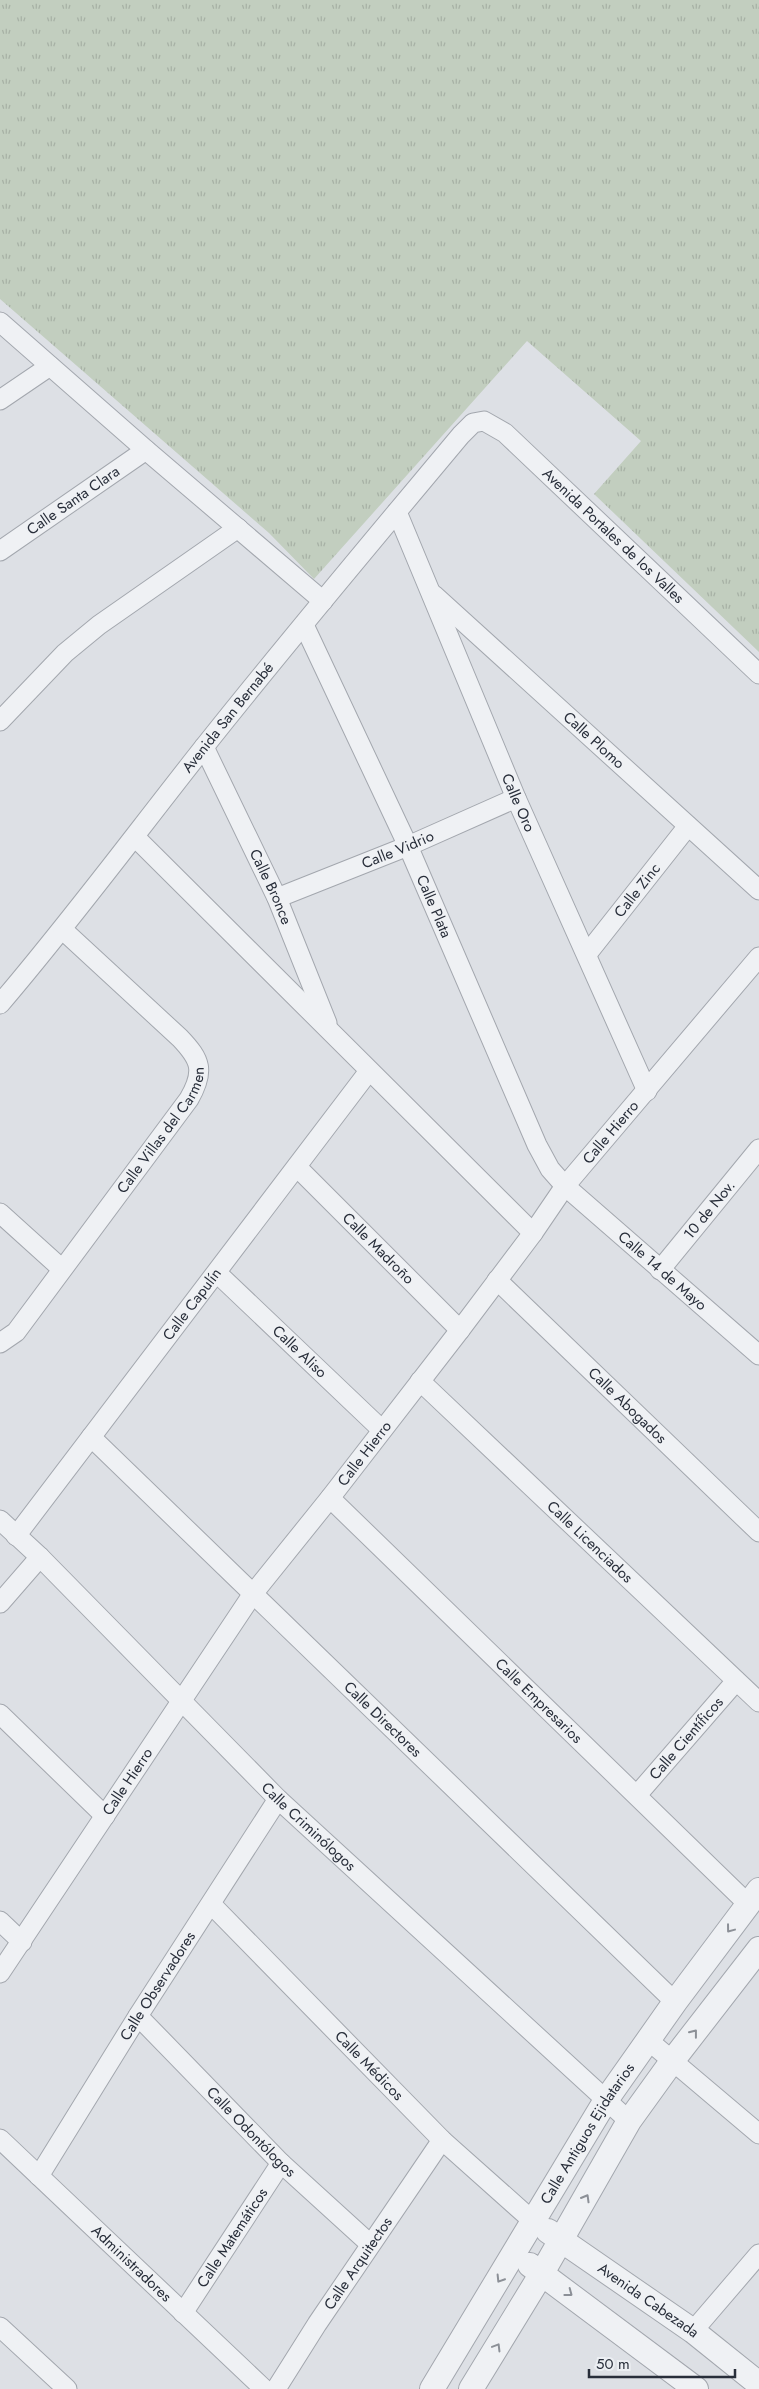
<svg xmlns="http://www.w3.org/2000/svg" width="759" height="2389" viewBox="0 0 759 2389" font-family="Jost,sans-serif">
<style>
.grass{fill:url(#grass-tufts)}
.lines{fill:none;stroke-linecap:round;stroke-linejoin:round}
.minor-casing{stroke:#a3a7ae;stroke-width:21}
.tertiary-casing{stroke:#a3a7ae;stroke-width:26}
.minor{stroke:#eff1f4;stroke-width:19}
.tertiary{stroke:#eff1f4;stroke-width:24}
.oneway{stroke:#8c9097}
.labels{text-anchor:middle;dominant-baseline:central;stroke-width:4;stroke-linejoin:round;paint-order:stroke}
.street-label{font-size:15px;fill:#282e3a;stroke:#eceff3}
</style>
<defs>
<pattern id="grass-tufts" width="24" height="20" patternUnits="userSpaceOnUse" patternTransform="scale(1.25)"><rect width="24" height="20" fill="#c2cebf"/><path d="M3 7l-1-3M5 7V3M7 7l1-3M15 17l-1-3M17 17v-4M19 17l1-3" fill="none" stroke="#a7b1a5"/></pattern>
</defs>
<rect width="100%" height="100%" fill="#dde0e5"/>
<polygon class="grass" points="0,0 759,0 759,652 594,494 641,441 527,341 314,579 269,533 0,299"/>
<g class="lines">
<defs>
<g id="minor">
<polyline points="0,322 146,450 323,601"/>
<polyline points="0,400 50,366"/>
<path id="s1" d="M397 512 516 798 647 1091"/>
<path id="s2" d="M0 551 146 450"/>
<path id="s3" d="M434 595 759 890"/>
<path id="s4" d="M304 625 408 846 537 1145 550 1169 565 1186 759 1355"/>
<polyline points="0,721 65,653 99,625 238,528"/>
<path id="s5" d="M204 747 277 898 327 1023"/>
<polyline points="135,837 533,1233"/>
<path id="s6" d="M277 898 408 846 516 798"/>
<path id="s7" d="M587 954 688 826"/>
<path id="s8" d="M0 1004C71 921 136 833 204 747 288 641 375 538 461 435L473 423 484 421 505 433 759 674"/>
<path id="s9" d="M297 1167 460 1330"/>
<polyline points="0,1213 62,1269"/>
<path id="s10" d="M660 1270 759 1149"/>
<path id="s11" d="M217 1273 382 1430"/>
<path id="s12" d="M497 1280 759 1532"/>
<path id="s13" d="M0 1343 16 1332 189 1099C205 1071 201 1060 180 1038L63 930"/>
<path id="s14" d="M420 1381 759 1702"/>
<path id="s15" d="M91 1437 675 2002"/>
<path id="s16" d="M330 1498 748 1904"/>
<path id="s17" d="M0 1520 40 1557 278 1799 629 2121"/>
<path id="s18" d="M16 1536 369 1071"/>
<polyline points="0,1603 40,1557"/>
<polyline points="0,1714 105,1816"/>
<path id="s19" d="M637 1795 736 1681"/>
<path id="s20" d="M211 1904 442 2140 534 2222"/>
<polyline points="0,1921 22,1942"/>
<path id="s21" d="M0 1973 252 1595 330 1498 460 1330 533 1233 565 1186 759 957"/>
<path id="s22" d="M138 2016 281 2163 370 2244"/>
<polyline points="649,2041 759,2134"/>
<path id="s23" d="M0 2139 264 2389"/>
<path id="s24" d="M39 2176 138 2016 278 1799"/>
<path id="s25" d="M183 2313 281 2163"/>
<polyline points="0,2327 67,2389"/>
<polyline points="693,2331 759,2254"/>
<path id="s26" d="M276 2389 317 2324 442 2140"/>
</g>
<g id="tertiary">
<path id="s27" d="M548 2231 693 2331 759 2384"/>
<polyline points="530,2265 696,2389"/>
<path id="s28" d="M432 2389 606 2100 675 2002 759 1890"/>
<polyline points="471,2389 542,2273 629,2121 673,2060 759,1949"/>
</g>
</defs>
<use href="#minor" class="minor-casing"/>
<use href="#tertiary" class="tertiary-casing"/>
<use href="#minor" class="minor"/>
<use href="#tertiary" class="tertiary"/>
</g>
<defs><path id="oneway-chevron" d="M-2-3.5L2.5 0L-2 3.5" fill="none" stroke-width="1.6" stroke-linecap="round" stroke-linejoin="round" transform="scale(1.25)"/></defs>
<g class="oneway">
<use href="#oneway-chevron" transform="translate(730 1929) rotate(127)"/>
<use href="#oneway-chevron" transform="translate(694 2033) rotate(-52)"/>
<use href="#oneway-chevron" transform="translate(586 2198) rotate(-60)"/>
<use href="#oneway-chevron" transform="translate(500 2279) rotate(122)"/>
<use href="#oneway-chevron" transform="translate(569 2293) rotate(37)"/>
<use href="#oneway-chevron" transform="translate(497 2347) rotate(-59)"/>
</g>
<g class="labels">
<g class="street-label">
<text stroke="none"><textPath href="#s2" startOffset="89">Calle Santa Clara</textPath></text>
<text stroke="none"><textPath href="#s8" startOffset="934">Avenida Portales de los Valles</textPath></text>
<text stroke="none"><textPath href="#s8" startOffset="366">Avenida San Bernabé</textPath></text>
<text stroke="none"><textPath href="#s3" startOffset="216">Calle Plomo</textPath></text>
<text stroke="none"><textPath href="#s1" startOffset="315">Calle Oro</textPath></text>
<text stroke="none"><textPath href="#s6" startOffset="130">Calle Vidrio</textPath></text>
<text stroke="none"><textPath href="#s5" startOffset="155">Calle Bronce</textPath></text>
<text stroke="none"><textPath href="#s7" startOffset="81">Calle Zinc</textPath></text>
<text stroke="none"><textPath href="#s4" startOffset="310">Calle Plata</textPath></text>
<text stroke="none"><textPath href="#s13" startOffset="269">Calle Villas del Carmen</textPath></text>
<text stroke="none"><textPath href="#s21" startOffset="1040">Calle Hierro</textPath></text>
<text stroke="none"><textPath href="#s10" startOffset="78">10 de Nov.</textPath></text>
<text stroke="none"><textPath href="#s9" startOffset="115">Calle Madroño</textPath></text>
<text stroke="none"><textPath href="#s4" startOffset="749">Calle 14 de Mayo</textPath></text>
<text stroke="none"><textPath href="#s18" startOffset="291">Calle Capulín</textPath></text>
<text stroke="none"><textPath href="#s11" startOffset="114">Calle Aliso</textPath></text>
<text stroke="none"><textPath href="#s12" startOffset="181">Calle Abogados</textPath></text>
<text stroke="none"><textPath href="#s21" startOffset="635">Calle Hierro</textPath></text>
<text stroke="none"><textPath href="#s14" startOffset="234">Calle Licenciados</textPath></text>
<text stroke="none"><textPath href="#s16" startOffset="291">Calle Empresarios</textPath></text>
<text stroke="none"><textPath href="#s15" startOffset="406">Calle Directores</textPath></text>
<text stroke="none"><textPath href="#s19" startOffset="75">Calle Científicos</textPath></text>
<text stroke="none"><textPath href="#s21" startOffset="230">Calle Hierro</textPath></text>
<text stroke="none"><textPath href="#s17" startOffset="435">Calle Criminólogos</textPath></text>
<text stroke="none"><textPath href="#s24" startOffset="224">Calle Observadores</textPath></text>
<text stroke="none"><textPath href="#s20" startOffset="226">Calle Médicos</textPath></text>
<text stroke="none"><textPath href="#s22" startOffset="162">Calle Odontólogos</textPath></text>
<text stroke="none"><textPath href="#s28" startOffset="299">Calle Antiguos Ejidatarios</textPath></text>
<text stroke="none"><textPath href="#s25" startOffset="90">Calle Matemáticos</textPath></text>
<text stroke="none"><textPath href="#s26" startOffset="150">Calle Arquitectos</textPath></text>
<text stroke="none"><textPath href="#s23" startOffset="181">Administradores</textPath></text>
<text stroke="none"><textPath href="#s27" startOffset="122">Avenida Cabezada</textPath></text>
</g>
</g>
<path d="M589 2369v8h146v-8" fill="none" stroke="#282e3a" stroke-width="2.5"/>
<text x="596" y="2369" font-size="15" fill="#282e3a" stroke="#eceff3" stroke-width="4" paint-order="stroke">50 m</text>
</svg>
